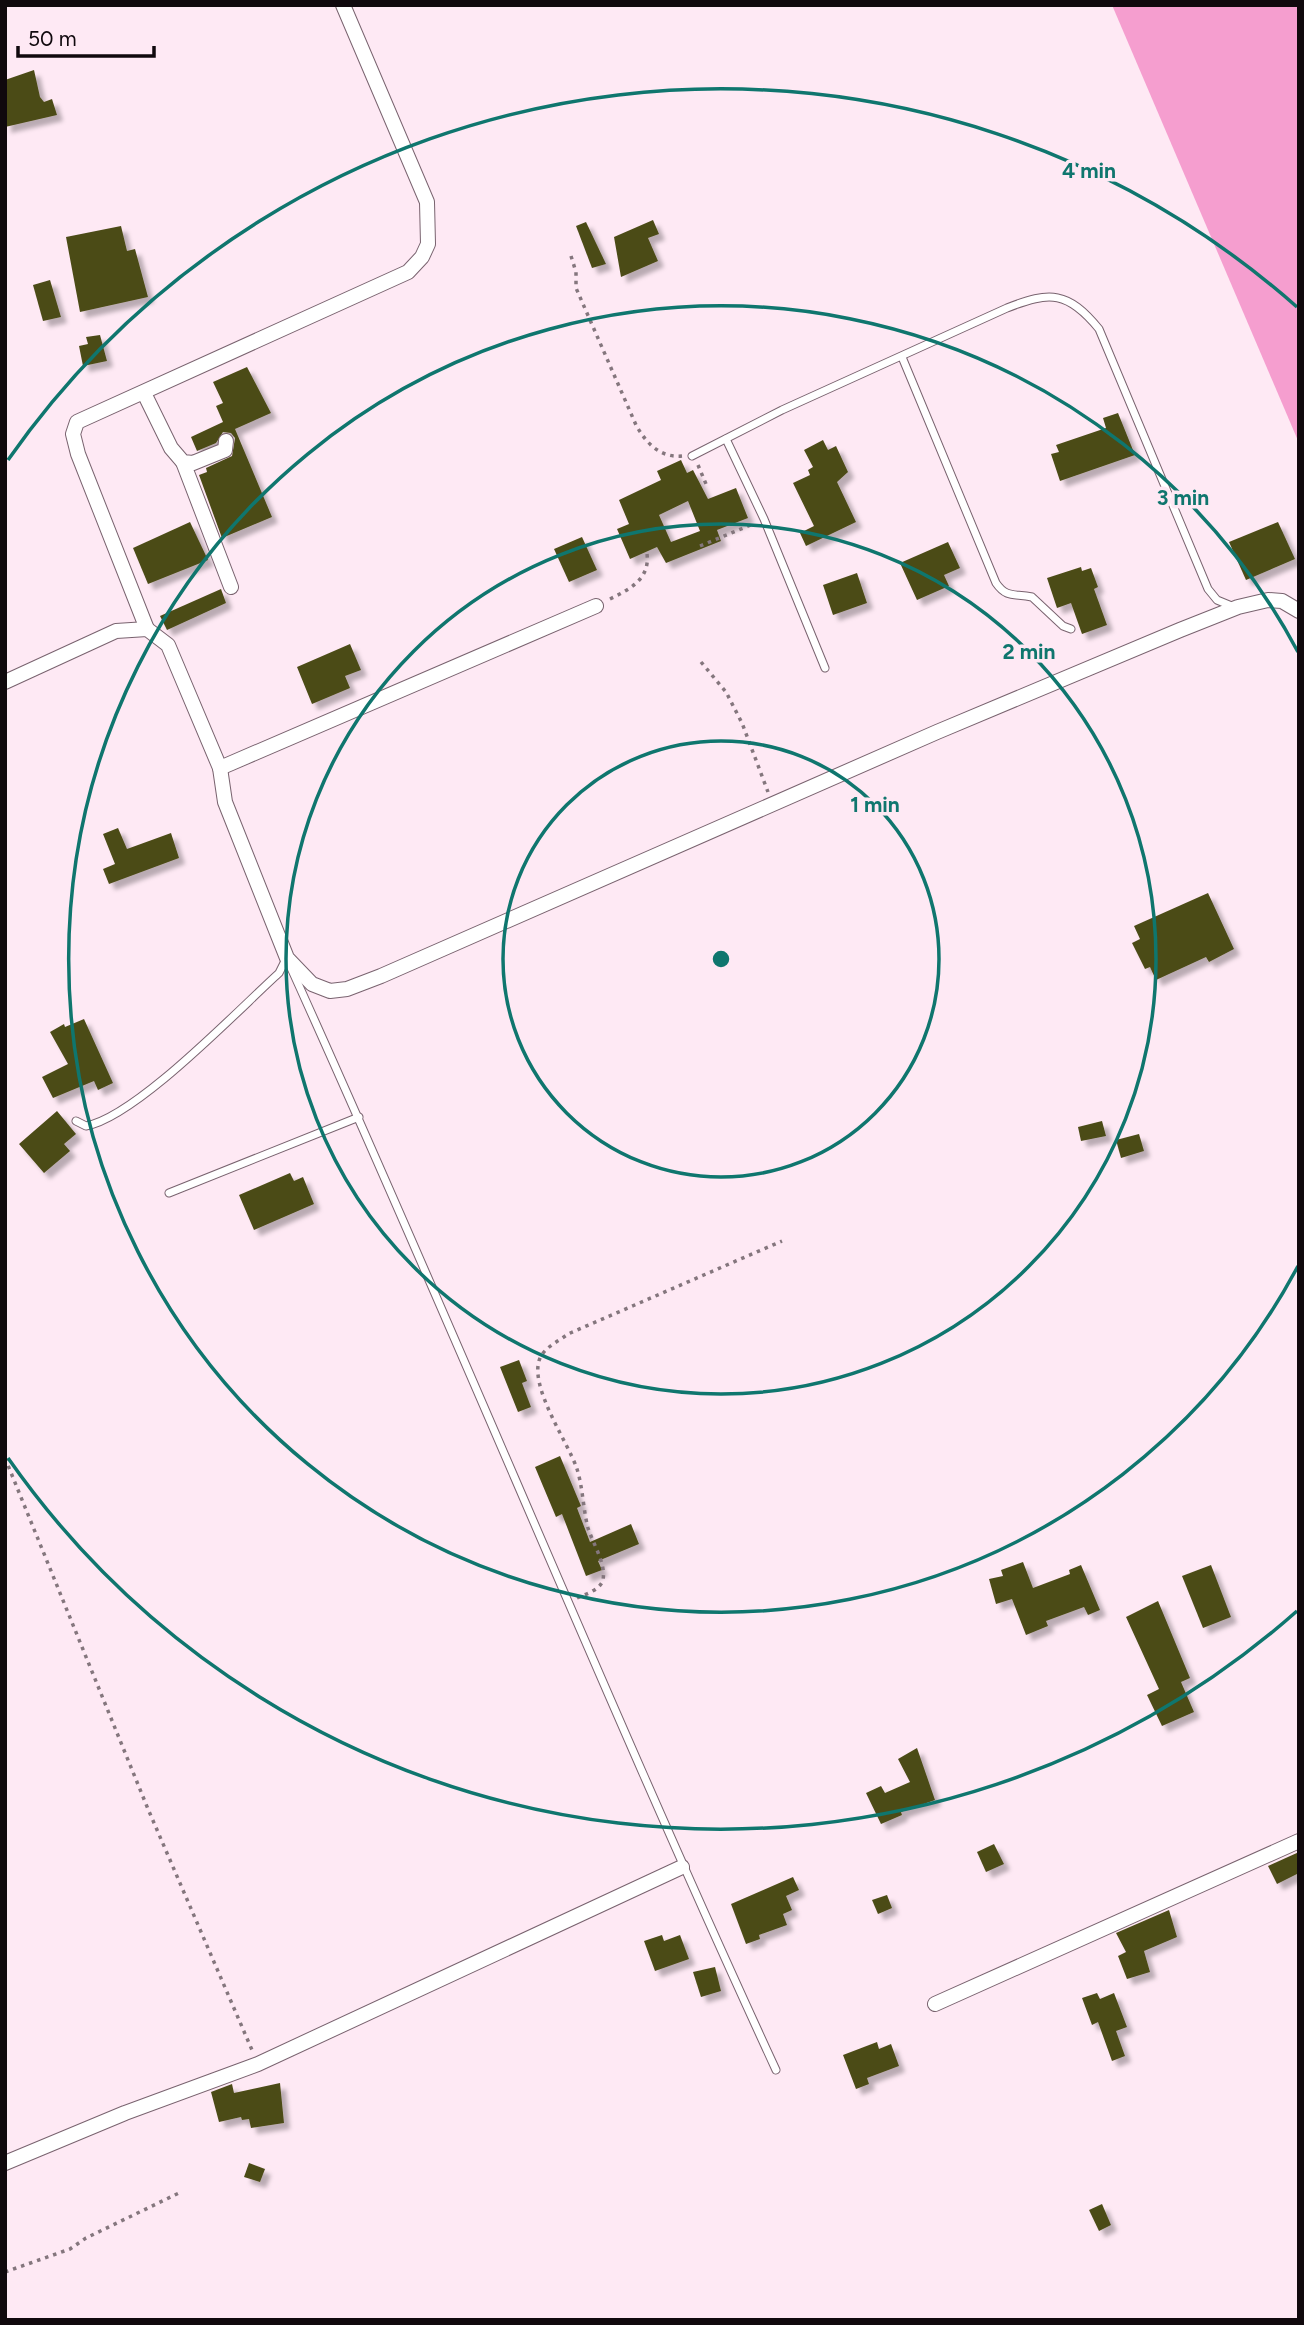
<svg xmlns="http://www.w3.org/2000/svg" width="1304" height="2325" viewBox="0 0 1304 2325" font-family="Figtree,sans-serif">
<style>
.forest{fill:#f59ecf}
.building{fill:#4c4b18;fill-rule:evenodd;filter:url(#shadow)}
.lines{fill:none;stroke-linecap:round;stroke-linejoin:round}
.lane-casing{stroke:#79636f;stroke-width:9}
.street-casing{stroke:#79636f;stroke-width:16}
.path{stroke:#84767d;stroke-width:3.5;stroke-dasharray:3.5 5;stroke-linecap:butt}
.lane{stroke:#fff;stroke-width:7}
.street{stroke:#fff;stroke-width:14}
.ring{fill:none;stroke:#0f766e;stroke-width:3.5}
.centre{fill:#0f766e;stroke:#fee9f4;stroke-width:3.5}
.ring-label{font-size:21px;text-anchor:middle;font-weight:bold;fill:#0f766e;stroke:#fee9f4;stroke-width:7;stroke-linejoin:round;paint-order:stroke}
</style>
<defs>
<filter id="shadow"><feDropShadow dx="6" dy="6" stdDeviation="2" flood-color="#0004"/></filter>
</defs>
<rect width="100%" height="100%" fill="#fee9f4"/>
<polygon class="forest" points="1112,5 1299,5 1299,443"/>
<g class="building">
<polygon points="34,70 40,97 44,102 52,99 57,115 5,127 5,80"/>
<polygon points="653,220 659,234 648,238 658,261 621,277 614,237"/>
<polygon points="586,222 606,264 592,268 576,226"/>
<polygon points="121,226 127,251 135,249 148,297 80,312 66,237"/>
<polygon points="50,280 61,317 43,321 33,285"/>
<polygon points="100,335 107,361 83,366 79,346 88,344 86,337"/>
<polygon points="247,367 271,413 235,429 272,517 222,538 199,475 207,472 206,468 232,456 235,438 231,433 223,432 216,443 197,451 191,437 223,422 216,406 223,403 213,382"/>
<polygon points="1118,413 1135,455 1060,481 1051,454 1059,452 1056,445 1106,428 1103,418"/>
<polygon points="823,440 828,450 836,446 848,472 837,482 856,522 806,546 800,533 814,526 793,483 810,475 808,470 813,467 804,450"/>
<path d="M681 460 687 473 693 470 708 499 736 488 748 518 717 530 721 541 666 563 657 547 630 559 617 529 629 524 619 500 661 480 657 471ZM688 501 700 531 671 542 659 515Z"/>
<polygon points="190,522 208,560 148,584 133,548"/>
<polygon points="1278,522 1295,559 1246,580 1229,542"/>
<polygon points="582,537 597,570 569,582 554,549"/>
<polygon points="948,542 960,568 944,575 949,586 917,600 900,563"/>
<polygon points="1081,567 1082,571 1091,568 1098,587 1094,589 1107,625 1082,634 1071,603 1057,608 1047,578"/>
<polygon points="857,573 867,603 833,615 823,585"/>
<polygon points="221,589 226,603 167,630 160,616"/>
<polygon points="350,644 361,670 345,676 350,688 312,704 297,667"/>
<polygon points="118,828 127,849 171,833 179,858 109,884 103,869 115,864 103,834"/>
<polygon points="1208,893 1234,949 1209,962 1206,957 1156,980 1150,967 1145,969 1132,943 1140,939 1134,926"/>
<polygon points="84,1019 113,1083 98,1090 94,1081 53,1098 42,1077 68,1064 50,1032 64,1024 65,1027"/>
<polygon points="57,1111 76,1134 64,1144 70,1151 44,1173 19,1144"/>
<polygon points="1102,1121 1106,1136 1081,1141 1078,1127"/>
<polygon points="1139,1134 1144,1151 1121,1158 1116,1140"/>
<polygon points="290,1173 294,1181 303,1177 314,1204 254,1230 239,1195"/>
<polygon points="519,1360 527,1381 522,1383 531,1407 518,1412 500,1367"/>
<polygon points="560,1456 581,1506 577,1508 590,1542 631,1524 639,1544 598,1561 602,1570 586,1576 562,1514 556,1517 535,1467"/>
<polygon points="1023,1562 1033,1588 1070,1574 1069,1570 1081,1565 1100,1610 1088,1615 1084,1607 1046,1621 1048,1626 1026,1635 1012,1599 996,1604 989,1579 1003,1576 1001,1570"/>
<polygon points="1211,1565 1231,1617 1203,1628 1182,1576"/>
<polygon points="1158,1601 1190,1678 1181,1682 1194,1712 1162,1726 1147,1695 1159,1689 1126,1617"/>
<polygon points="917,1748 935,1800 901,1812 902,1815 881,1824 866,1793 881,1786 885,1793 910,1782 898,1759"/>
<polygon points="994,1844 1004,1864 986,1872 977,1852"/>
<polygon points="1299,1852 1299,1873 1277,1884 1268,1866"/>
<polygon points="793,1877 799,1890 786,1896 792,1910 783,1914 787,1925 759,1935 760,1939 746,1944 731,1904"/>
<polygon points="887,1895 892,1908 878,1914 872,1900"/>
<polygon points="1169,1910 1177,1937 1144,1951 1150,1972 1127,1979 1118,1956 1126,1952 1116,1933"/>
<polygon points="662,1935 664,1941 680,1935 689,1959 655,1971 644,1941"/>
<polygon points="715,1967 721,1991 701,1997 693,1972"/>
<polygon points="1097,1993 1100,1999 1114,1993 1127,2027 1116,2031 1125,2056 1112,2061 1098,2022 1092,2025 1082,1998"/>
<polygon points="877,2042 879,2049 891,2044 899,2066 867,2078 869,2084 856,2089 843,2055"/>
<polygon points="280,2083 284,2123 251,2128 249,2119 242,2120 241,2117 219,2122 211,2092 232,2084 234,2093"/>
<polygon points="249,2163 265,2169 260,2182 244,2177"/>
<polygon points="1102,2204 1111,2225 1099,2231 1089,2210"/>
</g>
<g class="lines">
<defs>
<g id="lane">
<path d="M902 357 996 583C1007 599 1015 593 1032 597L1063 626 1071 629"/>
<polyline points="726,439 764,519 825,668"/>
<path d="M692 456 782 410 1007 308C1050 291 1068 291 1099 329L1208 589 1217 600 1234 607"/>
<path d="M291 968C457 1334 608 1706 776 2070"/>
<path d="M76 1121 86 1126C136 1117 237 1011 279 973L286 959"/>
<polyline points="169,1193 359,1117"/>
</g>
<g id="street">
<polyline points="144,393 171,448 183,462 193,463 225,450 226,441"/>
<polyline points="183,462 231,587"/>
<polyline points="147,629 78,454 73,434 77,422 408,272 422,257 428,244 427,202 343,5"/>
<polyline points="5,682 116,631 147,629 168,645 220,768 225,802 287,958 312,984 330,991 347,989 381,976 937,732 1180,630 1238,607 1268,600 1282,601 1299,611"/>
<polyline points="220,768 596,606"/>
<polyline points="935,2004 1299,1841"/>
<polyline points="5,2163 125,2113 258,2064 682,1867"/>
</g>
</defs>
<use href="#lane" class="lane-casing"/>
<use href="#street" class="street-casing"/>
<g class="path">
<path d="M571 256 576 272V288L636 425C646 443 660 458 682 456"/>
<polyline points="698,465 706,484"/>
<polyline points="700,546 753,524"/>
<path d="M610 599C630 589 650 579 647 554"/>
<polyline points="701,662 726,692 742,723 768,792"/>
<polyline points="5,1458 148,1809 252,2050"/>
<path d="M577 1598C586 1594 600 1590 603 1580 606 1563 593 1544 588 1528 583 1509 583 1488 577 1469 568 1442 528 1386 540 1358 545 1347 559 1341 568 1334L782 1241"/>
<polyline points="5,2272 70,2249 86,2238 181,2192"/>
</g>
<use href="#lane" class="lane"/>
<use href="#street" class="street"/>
</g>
<g class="ring">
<circle cx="721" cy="959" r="218"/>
<circle cx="721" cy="959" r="435"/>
<path d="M1298 1266A653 653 0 1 1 1298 652"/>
<path d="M1297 1611A870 870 0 0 1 8 1458M8 460A870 870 0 0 1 1297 307"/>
</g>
<circle cx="721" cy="959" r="10" class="centre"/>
<g class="ring-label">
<text x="1089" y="178">4 min</text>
<text x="1183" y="505">3 min</text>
<text x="1029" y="659">2 min</text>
<text x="875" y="812">1 min</text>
</g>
<rect width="1304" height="2325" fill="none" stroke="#10090d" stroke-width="14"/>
<path d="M18 46v10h136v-10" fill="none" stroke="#10090d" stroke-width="3.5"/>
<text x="28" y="46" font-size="21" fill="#10090d" stroke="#fee9f4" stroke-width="5" paint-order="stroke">50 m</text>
</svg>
